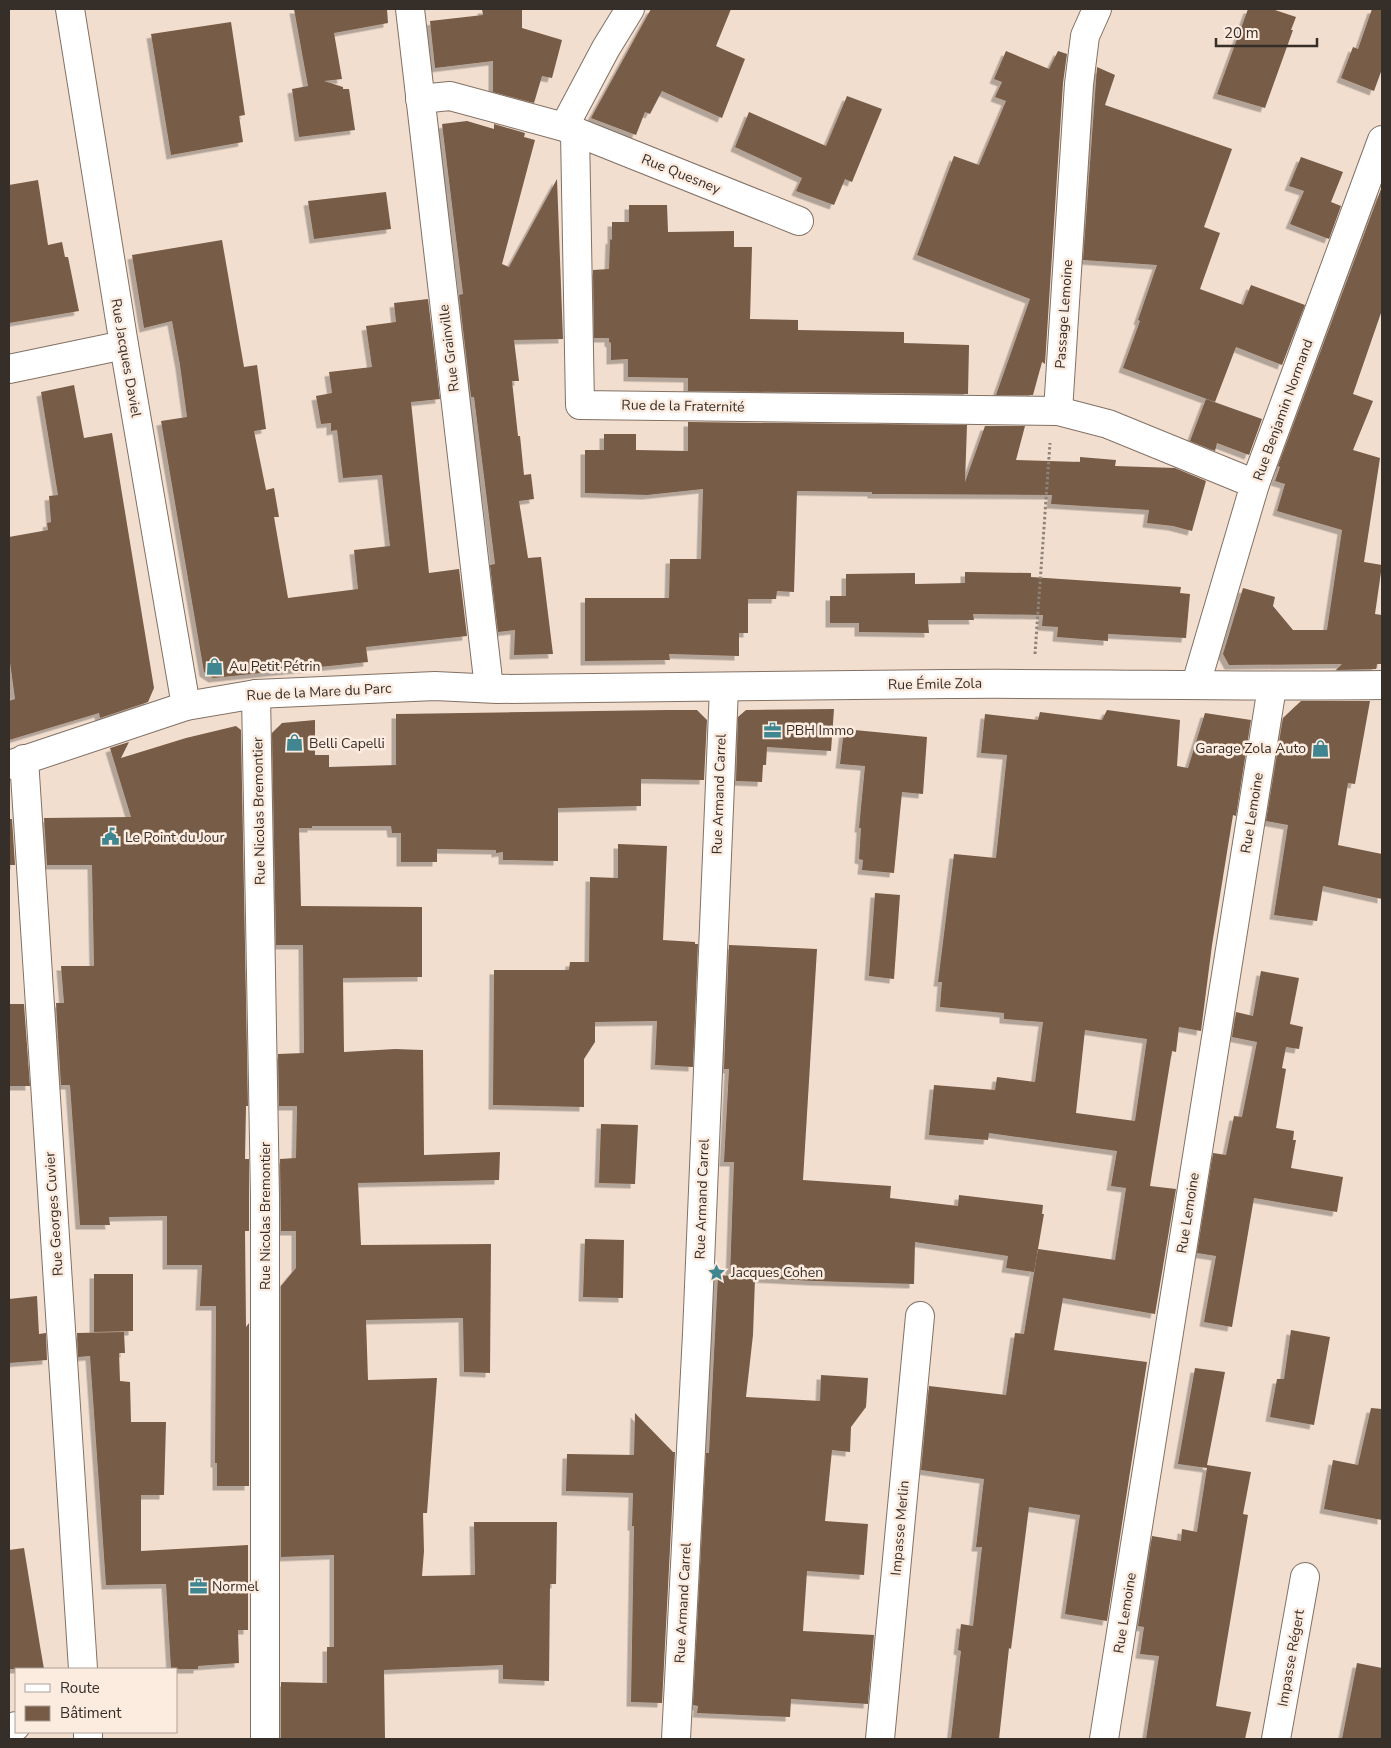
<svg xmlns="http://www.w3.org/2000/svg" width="1391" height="1748" viewBox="0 0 1391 1748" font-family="'Nunito Sans',sans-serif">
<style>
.building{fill:#775b46;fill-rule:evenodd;filter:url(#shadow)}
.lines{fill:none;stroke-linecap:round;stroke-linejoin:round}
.minor-casing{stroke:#827164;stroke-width:30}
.path{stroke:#8f8277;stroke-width:3;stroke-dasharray:2.5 2.5;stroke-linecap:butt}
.minor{stroke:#fff;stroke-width:28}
.labels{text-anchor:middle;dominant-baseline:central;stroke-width:5;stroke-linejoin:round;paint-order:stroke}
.street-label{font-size:14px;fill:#362e28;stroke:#fcece0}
.poi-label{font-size:14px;fill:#362e28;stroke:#fcece0;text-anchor:start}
</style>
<defs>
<filter id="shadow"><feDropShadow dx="-4.5" dy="4.5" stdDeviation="0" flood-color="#0004"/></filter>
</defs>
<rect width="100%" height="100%" fill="#f2decf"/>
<g class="building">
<polygon points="294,9 387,9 388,23 334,33 342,79 324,81 343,87 343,89 349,89 355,130 299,137 292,89 308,86"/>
<polygon points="482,9 522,9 522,28 562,40 552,78 542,76 534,103 493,92 493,61 435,68 430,21 483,15"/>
<polygon points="651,9 731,9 716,46 745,59 722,118 662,91 650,114 645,112 636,135 591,118"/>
<polygon points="1248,9 1272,9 1296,17 1291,30 1293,30 1265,108 1217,94"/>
<polygon points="1372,9 1382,9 1382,69 1374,91 1341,78 1353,47 1358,49"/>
<polygon points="231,22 245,115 239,116 243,142 171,155 151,34"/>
<polygon points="1006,51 1049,69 1058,51 1067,54 1063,83 1045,364 1042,362 1033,395 996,395 1030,299 917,255 954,156 979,165 1006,101 995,97 1002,82 994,79"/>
<polygon points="1097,67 1115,75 1105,105 1232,149 1204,227 1220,233 1200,289 1243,305 1251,285 1305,305 1282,365 1236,347 1215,402 1123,368 1140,321 1138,320 1157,265 1083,260"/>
<polygon points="847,96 882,109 852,182 845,179 834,205 796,191 802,178 735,147 749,112 826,146"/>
<polygon points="467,121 494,129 494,124 525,133 524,137 535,140 502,264 509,267 557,179 563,339 514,340 519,381 512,381 518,436 520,436 524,475 531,474 534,499 519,501 528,558 541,557 553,654 514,655 515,630 498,632 490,565 495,564 474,397 471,397 459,295 463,294 442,124"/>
<polygon points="1301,157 1343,172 1331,202 1341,206 1329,239 1290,224 1304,191 1289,186"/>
<polygon points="38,180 48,245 62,242 65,257 68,257 79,311 9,323 9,185"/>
<polygon points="1381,189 1382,189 1382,310 1353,394 1373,401 1353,450 1380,458 1364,562 1382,565 1375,614 1382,615 1382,664 1377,664 1376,669 1336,670 1342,664 1229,665 1223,654 1243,588 1275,597 1273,606 1293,630 1327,630 1342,530 1277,511 1285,484 1275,481 1280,467 1278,466"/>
<polygon points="386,192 391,229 314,239 308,201"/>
<polygon points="629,205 667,205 668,232 734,231 734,247 752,247 750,319 798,320 798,330 904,332 904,343 969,345 968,394 688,391 688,378 628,377 628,359 611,360 611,343 609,342 609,338 594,338 593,270 609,269 610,239 612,240 612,222 629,222"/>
<polygon points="222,240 244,367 257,365 266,429 254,431 266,490 274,488 279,517 274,517 288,598 358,589 354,550 390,546 382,475 343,478 337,430 331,431 331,423 321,424 316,396 332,393 329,372 372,367 366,326 396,322 394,303 428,299 440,399 411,402 429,573 459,569 467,636 366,647 368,662 213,678 204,672 161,421 187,417 180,365 172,321 144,328 132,255"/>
<polygon points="74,385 84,438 112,433 154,688 148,702 100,718 99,713 9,740 9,701 15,699 9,655 9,537 48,530 47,523 51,522 49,496 58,495 41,392"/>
<polygon points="1206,399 1262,419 1249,455 1217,443 1215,451 1190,441"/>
<polygon points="688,422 967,425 965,482 985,426 1025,426 1016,460 1080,462 1080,457 1116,460 1115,466 1175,468 1206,481 1192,531 1173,526 1147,523 1149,510 1051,504 1052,495 872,494 872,492 797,491 794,592 777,591 776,599 748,599 748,633 739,633 739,656 669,654 670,660 585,661 585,598 669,598 670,559 701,559 703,489 647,495 585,493 585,450 604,450 604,434 636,434 636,450 688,451"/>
<polygon points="965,572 1031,573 1031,577 1181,587 1180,593 1190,594 1186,638 1108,634 1108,641 1057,637 1058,627 1042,626 1043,615 973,614 974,620 928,620 929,633 859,632 859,623 830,623 830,596 846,596 846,574 915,573 915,584 965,583"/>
<polygon points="1301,701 1370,701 1355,784 1348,783 1338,845 1382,854 1382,899 1323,886 1317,921 1274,915 1288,825 1266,821 1283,718"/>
<polygon points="834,709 831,751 767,747 766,765 763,765 762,782 736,781 738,717 746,710"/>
<polygon points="668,710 697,710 707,720 704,780 641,779 641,806 558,808 558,861 503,860 503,852 496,853 496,850 437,849 437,862 401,862 401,833 392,833 391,826 312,826 312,828 299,828 301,906 422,907 422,977 343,978 344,1052 395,1049 423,1050 424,1155 500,1152 499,1180 358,1183 361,1245 491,1244 490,1373 464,1372 463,1318 366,1320 368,1380 437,1378 427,1513 423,1513 424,1551 422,1576 475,1575 474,1522 557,1522 556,1584 550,1584 549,1681 503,1679 503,1665 384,1670 385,1739 281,1739 281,1682 327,1683 327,1647 334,1647 334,1555 281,1557 281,1286 296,1268 296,1231 281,1231 280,1159 296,1158 297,1106 279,1106 278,1054 304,1053 303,945 276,945 272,733 282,723 315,720 315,755 329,755 329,767 396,765 396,714"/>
<path d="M1107 710 1180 720 1177 766 1188 768 1205 713 1251 720 1236 816 1233 815 1212 945 1201 1031 1179 1027 1176 1052 1172 1051 1150 1186 1176 1189 1155 1314 1063 1298 1054 1350 1147 1362 1107 1621 1065 1614 1080 1515 1029 1507 1011 1649 1009 1648 999 1739H951L961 1651 958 1650 961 1624 973 1626 982 1547H976L984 1479 921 1470 929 1386 1006 1395 1015 1333 1024 1334 1038 1249 1115 1260 1126 1188 1111 1186 1117 1151 989 1133 988 1140 929 1135 934 1085 995 1090 997 1077 1035 1082 1043 1022 1004 1019V1013L940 1007 942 982H938L954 854 996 858 1007 755 981 753 985 714 1038 720 1040 712 1102 720ZM1085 1030 1147 1039 1135 1121 1076 1113Z"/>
<polygon points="236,726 241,730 248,1106 246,1106 245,1159 249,1159 249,1231 245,1231 246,1327 249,1323 249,1486 217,1486 217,1463 215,1463 216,1306 200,1306 202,1265 167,1265 167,1216 109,1217 110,1225 80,1225 70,1085 61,1085 56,1003 64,1003 61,966 94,966 92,865 47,865 44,818 131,817 110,748 129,742 121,758 186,738"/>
<polygon points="844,729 927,737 923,794 902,792 894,873 862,870 863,860 859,859 861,828 859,828 865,766 840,764"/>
<polygon points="9,819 12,819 15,865 9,865"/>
<polygon points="618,844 667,846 663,940 695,942 695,944 698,944 693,1067 655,1065 657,1021 595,1022 595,1042 584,1059 584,1107 493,1105 494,970 569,970 570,962 589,962 590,877 618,878"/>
<polygon points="875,893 900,895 894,979 869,976"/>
<polygon points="729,945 817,949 803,1180 891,1186 890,1198 958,1206 959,1195 1043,1205 1042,1214 1044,1214 1034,1272 1006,1268 1008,1256 915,1242 914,1284 814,1281 755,1278 753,1335 746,1397 820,1401 821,1375 868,1378 866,1407 851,1427 850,1452 832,1450 825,1521 868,1524 864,1575 807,1571 803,1631 874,1635 868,1704 791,1699 790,1717 697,1713 698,1706 693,1705 706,1453 709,1453 718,1275 730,1276 734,1162 724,1162 729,1069 724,1069"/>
<polygon points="1261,971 1299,978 1290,1024 1303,1027 1299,1049 1286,1047 1282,1068 1286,1069 1276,1128 1294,1131 1293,1140 1296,1140 1291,1168 1343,1177 1337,1212 1254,1198 1232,1327 1204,1322 1216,1256 1197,1253 1213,1153 1226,1155 1234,1116 1242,1117 1257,1042 1232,1037 1236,1012 1253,1016"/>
<polygon points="9,1004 24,1004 30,1086 9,1086"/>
<polygon points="601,1124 638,1125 635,1184 599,1183"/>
<polygon points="585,1239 624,1240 623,1298 583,1297"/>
<polygon points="94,1274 133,1274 133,1331 94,1332"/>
<polygon points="37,1296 39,1334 46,1333 47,1360 9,1363 9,1299"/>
<polygon points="1291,1330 1330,1337 1314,1425 1270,1417 1277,1379 1284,1379"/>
<polygon points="124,1332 125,1353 119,1353 120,1381 130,1382 131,1422 166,1422 164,1495 141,1495 141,1551 248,1545 248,1630 238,1630 239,1663 198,1666 198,1669 171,1669 166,1584 106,1585 90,1356 78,1357 77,1333"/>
<polygon points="1195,1368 1225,1372 1207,1465 1251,1472 1243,1514 1248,1515 1216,1706 1251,1712 1245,1739 1146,1739 1159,1656 1140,1654 1144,1627 1138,1626 1152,1536 1181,1541 1182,1529 1197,1532 1207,1468 1178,1464"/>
<polygon points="1371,1408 1382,1409 1382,1520 1324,1509 1333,1460 1358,1465"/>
<polygon points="635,1413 673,1452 675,1452 662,1703 631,1702 634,1526 632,1526 633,1493 566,1491 567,1454 634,1455"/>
<polygon points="24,1548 40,1646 44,1669 9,1669 9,1550"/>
<polygon points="1357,1663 1382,1668 1382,1739 1342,1739"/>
</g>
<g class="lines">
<defs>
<g id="minor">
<polyline points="70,9 124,345 186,706"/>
<polyline points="410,9 489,688"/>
<polyline points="420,99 450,96 564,127 799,221"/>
<polyline points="564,127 606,48 630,9"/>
<polyline points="575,132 580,405 1058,411 1108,424 1255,484"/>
<polyline points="9,369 124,345"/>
<polyline points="1058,411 1079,84 1085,36 1097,9"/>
<polyline points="1196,684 1255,484 1382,140"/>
<polyline points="256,694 265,1197 265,1739"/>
<polyline points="24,759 83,1669"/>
<path d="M9 765 186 706 256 694 435 686 497 689C649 688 802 685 955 684 1097 683 1240 687 1382 685"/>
<polyline points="9,1728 16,1726"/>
<polyline points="88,1732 88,1739"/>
<polyline points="676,1739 697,1334 724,688"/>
<polyline points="880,1739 920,1316"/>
<polyline points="1104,1739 1272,687"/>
<polyline points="1276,1739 1305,1577"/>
</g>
</defs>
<use href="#minor" class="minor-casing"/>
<polyline class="path" points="1035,654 1050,443"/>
<use href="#minor" class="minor"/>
</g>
<defs>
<symbol id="shop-bare" viewBox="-9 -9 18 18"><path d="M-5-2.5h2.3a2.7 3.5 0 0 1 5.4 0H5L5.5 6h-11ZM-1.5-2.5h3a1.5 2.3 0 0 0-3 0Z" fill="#408691" stroke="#fcece0" stroke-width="2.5" paint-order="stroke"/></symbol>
<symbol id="office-bare" viewBox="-9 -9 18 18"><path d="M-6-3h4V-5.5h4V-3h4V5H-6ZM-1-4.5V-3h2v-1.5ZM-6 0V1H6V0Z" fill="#408691" stroke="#fcece0" stroke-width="2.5" paint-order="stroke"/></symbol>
<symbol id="civic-bare" viewBox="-9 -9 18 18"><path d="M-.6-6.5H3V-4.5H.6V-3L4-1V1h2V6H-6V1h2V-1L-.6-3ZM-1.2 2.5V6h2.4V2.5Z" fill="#408691" stroke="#fcece0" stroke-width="2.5" paint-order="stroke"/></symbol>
<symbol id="sight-bare" viewBox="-9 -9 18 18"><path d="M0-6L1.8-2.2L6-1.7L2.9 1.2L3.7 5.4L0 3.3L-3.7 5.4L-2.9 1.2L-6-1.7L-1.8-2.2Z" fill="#408691" stroke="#fcece0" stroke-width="2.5" paint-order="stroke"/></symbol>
</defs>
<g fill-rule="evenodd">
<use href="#shop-bare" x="202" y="654" width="25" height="25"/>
<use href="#office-bare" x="760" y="718" width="25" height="25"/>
<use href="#shop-bare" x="282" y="730" width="25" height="25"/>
<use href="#shop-bare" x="1308" y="736" width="25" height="25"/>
<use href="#civic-bare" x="98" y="824" width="25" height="25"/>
<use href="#sight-bare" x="704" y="1260" width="25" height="25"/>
<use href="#office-bare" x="186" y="1574" width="25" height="25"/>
</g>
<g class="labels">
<g class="street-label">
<text transform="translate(681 174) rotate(22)">Rue Quesney</text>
<text transform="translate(1064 314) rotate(-86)">Passage Lemoine</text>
<text transform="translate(449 348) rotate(-97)">Rue Grainville</text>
<text transform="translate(126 358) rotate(80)">Rue Jacques Daviel</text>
<text transform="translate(683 406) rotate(1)">Rue de la Fraternité</text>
<text transform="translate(1283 410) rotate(-70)">Rue Benjamin Normand</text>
<text transform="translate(935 684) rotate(-1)">Rue Émile Zola</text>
<text transform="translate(319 692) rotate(-3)">Rue de la Mare du Parc</text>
<text transform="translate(719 794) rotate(-88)">Rue Armand Carrel</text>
<text transform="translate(259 811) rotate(-91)">Rue Nicolas Bremontier</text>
<text transform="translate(1252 813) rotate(-81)">Rue Lemoine</text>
<text transform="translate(702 1199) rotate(-88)">Rue Armand Carrel</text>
<text transform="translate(1188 1213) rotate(-81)">Rue Lemoine</text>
<text transform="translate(54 1214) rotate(-94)">Rue Georges Cuvier</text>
<text transform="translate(265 1216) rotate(-90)">Rue Nicolas Bremontier</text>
<text transform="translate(900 1528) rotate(-85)">Impasse Merlin</text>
<text transform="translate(683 1603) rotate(-87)">Rue Armand Carrel</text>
<text transform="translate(1125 1613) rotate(-81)">Rue Lemoine</text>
<text transform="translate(1291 1658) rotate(-80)">Impasse Régert</text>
</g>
<g class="poi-label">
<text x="229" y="666">Au Petit Pétrin</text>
<text x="786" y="730">PBH Immo</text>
<text x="309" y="743">Belli Capelli</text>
<text x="1306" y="748" text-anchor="end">Garage Zola Auto</text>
<text x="125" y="837">Le Point du Jour</text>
<text x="731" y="1272">Jacques Cohen</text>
<text x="212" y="1586">Normel</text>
</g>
</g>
<rect width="1391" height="1748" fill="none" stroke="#362e28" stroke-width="20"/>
<rect x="15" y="1668" width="162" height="65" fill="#fcece0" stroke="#ada096"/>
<rect x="25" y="1684" width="25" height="8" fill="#ffffff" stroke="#ada096"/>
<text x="60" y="1693" font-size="15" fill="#362e28">Route</text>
<rect x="25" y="1706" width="25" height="15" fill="#775b46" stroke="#ada096"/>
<text x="60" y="1718" font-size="15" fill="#362e28">Bâtiment</text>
<path d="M1216 38v8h101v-8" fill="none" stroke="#362e28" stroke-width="2.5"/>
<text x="1224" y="38" font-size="15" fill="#362e28" stroke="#fcece0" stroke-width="4" paint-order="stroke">20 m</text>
</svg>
